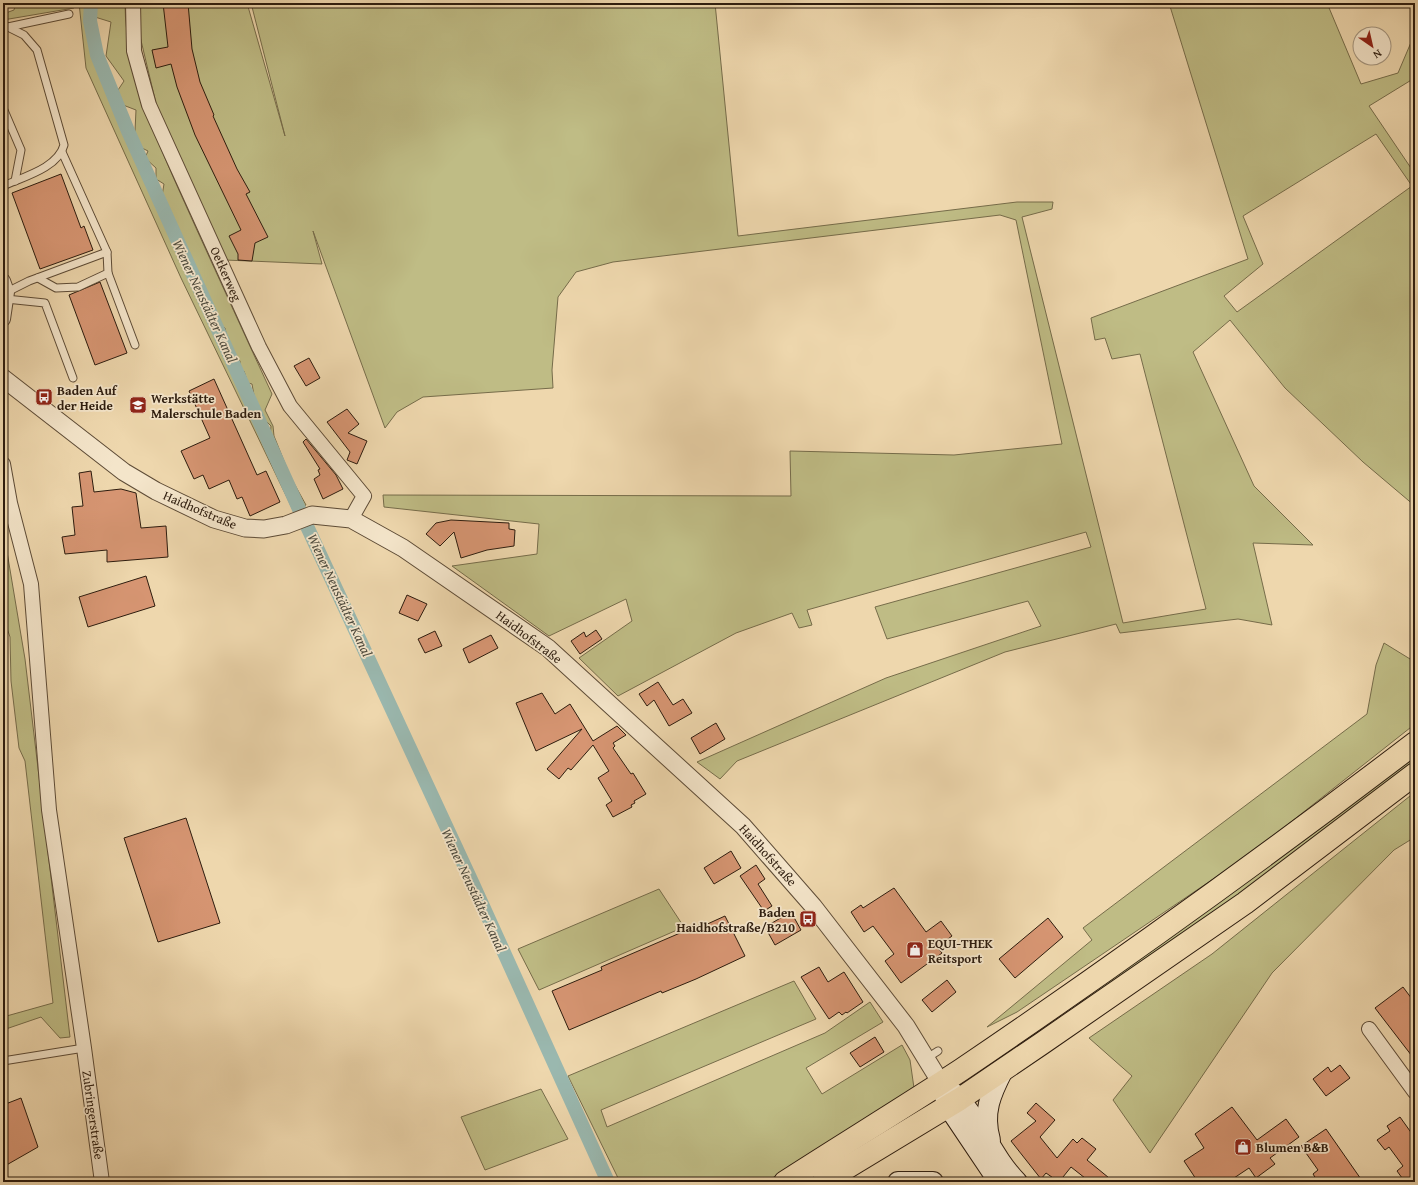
<svg xmlns="http://www.w3.org/2000/svg" width="1418" height="1185" viewBox="0 0 1418 1185" font-family="'Gentium Book Plus',serif">
<style>
.green{fill:#bfbc85;stroke:#766c4a;fill-rule:evenodd}
.lines{fill:none;stroke-linecap:round;stroke-linejoin:round}
.canal{stroke:#9ab8af;stroke-width:14}
.building{fill:#d69572;stroke:#2d1c0e}
.service-casing{stroke:#5d4b36;stroke-width:9}
.minor-casing{stroke:#5d4b36;stroke-width:16}
.tertiary-casing{stroke:#5d4b36;stroke-width:19}
.secondary-casing{stroke:#2d1c0e;stroke-width:22}
.primary-casing{stroke:#2d1c0e;stroke-width:24}
.service{stroke:#f4e5ca;stroke-width:7}
.minor{stroke:#f4e5ca;stroke-width:14}
.tertiary{stroke:#f4e5ca;stroke-width:17}
.secondary{stroke:#f4e5ca;stroke-width:20}
.primary{stroke:#eed7ad;stroke-width:22}
.labels{text-anchor:middle;dominant-baseline:central;stroke-width:3.5;stroke-linejoin:round;paint-order:stroke}
.street-label{font-size:13px;fill:#2d1c0e;stroke:#f4e5ca}
.poi-label{font-size:13px;font-weight:bold;fill:#2d1c0e;stroke:#f4e5ca;text-anchor:start}
.water-label{font-size:14px;font-style:italic;fill:#4e4b3e;stroke:#f4e5ca}
</style>
<rect width="100%" height="100%" fill="#eed7ad"/>
<filter id="stains"><feTurbulence type="fractalNoise" baseFrequency=".005" numOctaves="4"/><feColorMatrix values="0 0 0 0 .2 0 0 0 0 .09 0 0 0 0 .02 0 0 0 .5 -.17"/></filter>
<radialGradient id="worn" r=".72"><stop offset=".6" stop-color="#630" stop-opacity="0"/><stop offset="1" stop-color="#630" stop-opacity=".3"/></radialGradient>
<g class="green">
<polygon points="16,3 74,3 74,8 3,20 3,14 14,10"/>
<path d="M79 3H86L85 14 88 39 94 60 131 148 143 166 142 175 149 184 171 230 185 265 213 325 220 349 226 353 296 504 298 502 270 439 271 426 257 412 252 384 248 383 244 371 240 369V361L233 352 227 341 229 338 227 337 225 328 218 322 170 219 162 196 164 184 156 179V168L145 158 148 151 138 146 135 131 136 110 123 105 118 90 124 81 106 56 111 22 95 17 97 3H125C125 77 166 161 196 228 221 283 246 338 272 394L265 410 273 426 274 436 290 476 306 505 293 510 181 278 86 68Z"/>
<path d="M139 3H247L285 136 251 3H715L738 236 1017 202H1053L1052 209 1022 217 1123 623 1206 609 1140 354 1112 359 1105 338 1095 340 1091 318 1248 259 1169 3H1327L1361 84 1398 73 1415 33V80L1413 79 1369 106 1415 174V506L1363 462 1285 388 1230 320 1193 352 1254 486 1313 545 1253 543 1272 625 1238 619 1120 633 1116 624 1005 652 737 761 720 779 697 762 886 678 1041 626 1028 601 887 639 875 607 1091 547 1086 532 807 610 812 625 799 628 792 613 736 633 618 696 579 658 632 621 626 599 549 636 452 566 537 554 539 524 384 507 383 495 791 496 790 451 954 455 1062 444 1016 220 1000 215 613 262 576 272 558 297 552 370 553 388 423 397 397 412 385 428 313 231 322 264 225 260 159 116 139 32ZM1376 134 1412 186 1237 312 1224 296 1263 264 1243 216Z"/>
<polygon points="3,528 25,659 70,1037 60,1038 41,1017 3,1030 3,1017 53,1003 25,761 19,748 11,681 10,637 3,616"/>
<polygon points="1384,643 1415,662 1415,724 1253,852 1017,1012 987,1027 1092,940 1083,928 1367,714 1376,665"/>
<polygon points="1415,753 1415,764 1348,816 1077,1010 1075,1007 1096,989"/>
<polygon points="1415,792 1415,837 1394,850 1272,973 1150,1153 1113,1100 1132,1076 1089,1038 1212,954"/>
<polygon points="659,889 684,927 539,990 518,949"/>
<polygon points="794,981 816,1019 601,1110 607,1127 825,1033 870,1002 883,1022 806,1068 822,1094 902,1045 910,1060 914,1088 766,1182 620,1182 568,1076"/>
<polygon points="541,1089 568,1139 485,1170 461,1117"/>
</g>
<g class="lines">
<polyline class="canal" points="91,3 90,21 97,55 128,131 299,509 472,882 608,1182"/>
</g>
<g class="building">
<polygon points="163,3 188,3 192,49 200,82 214,115 213,116 237,169 250,192 246,194 268,237 255,243 252,261 238,260 238,254 229,236 241,230 195,135 177,87 171,64 156,68 152,50 168,47"/>
<polygon points="61,174 81,228 84,226 93,250 40,269 12,193"/>
<polygon points="100,282 127,353 95,365 69,295"/>
<polygon points="309,358 320,378 306,386 294,366"/>
<polygon points="214,379 257,475 266,471 280,502 250,516 242,497 237,499 229,480 209,489 203,475 194,479 181,451 210,438 189,391"/>
<polygon points="347,409 359,424 348,433 367,441 357,464 347,460 350,452 327,422"/>
<polygon points="306,439 336,475 343,489 323,499 314,479 320,475 318,470 320,469 303,442"/>
<polygon points="91,471 94,492 121,489 136,493 141,528 166,526 168,557 107,562 107,550 65,554 62,537 75,535 72,507 83,506 79,473"/>
<polygon points="451,520 509,523 509,529 515,530 514,546 487,550 461,558 454,532 440,546 426,534 436,523"/>
<polygon points="146,576 155,606 88,627 79,597"/>
<polygon points="407,595 427,604 418,621 399,613"/>
<polygon points="596,630 602,639 580,654 571,641 584,632 586,637"/>
<polygon points="435,631 442,646 425,653 418,639"/>
<polygon points="491,635 498,648 469,663 463,649"/>
<polygon points="658,682 673,705 683,699 692,713 669,726 654,700 647,706 639,694"/>
<polygon points="542,693 555,714 570,704 593,741 617,726 626,735 613,743 615,746 613,748 631,774 633,773 646,794 634,801 635,803 631,805 632,807 613,817 606,805 612,801 598,778 609,771 593,745 571,770 568,768 559,779 547,769 582,729 536,751 516,703"/>
<polygon points="716,723 725,739 700,754 691,738"/>
<polygon points="186,818 220,923 158,942 124,838"/>
<polygon points="731,851 741,868 714,884 704,868"/>
<polygon points="756,865 765,879 758,884 772,906 764,911 740,876"/>
<polygon points="894,888 926,932 941,921 952,936 937,947 942,953 901,983 885,961 894,954 873,926 864,932 851,912 861,905 863,908"/>
<polygon points="791,912 801,930 775,945 765,927"/>
<polygon points="725,916 745,956 696,979 662,993 661,991 569,1030 552,991 602,970 601,967 701,924 703,926"/>
<polygon points="1048,918 1063,937 1015,978 999,959"/>
<polygon points="819,967 828,982 844,972 863,1002 847,1013 846,1012 842,1015 839,1012 829,1019 801,977"/>
<polygon points="947,980 956,992 932,1012 922,1000"/>
<polygon points="1403,987 1415,1003 1415,1060 1375,1008"/>
<polygon points="875,1037 884,1052 860,1067 850,1053"/>
<polygon points="1340,1065 1350,1078 1326,1096 1313,1079 1328,1067 1331,1072"/>
<polygon points="21,1098 38,1147 3,1167 3,1105"/>
<polygon points="1036,1103 1055,1120 1040,1137 1057,1158 1073,1139 1077,1143 1082,1138 1096,1149 1087,1160 1114,1182 1090,1182 1071,1167 1059,1182 1046,1173 1041,1179 1011,1141 1036,1121 1027,1113"/>
<polygon points="1232,1107 1257,1140 1286,1119 1299,1137 1270,1158 1275,1164 1256,1178 1249,1168 1228,1182 1198,1182 1184,1161 1204,1148 1195,1134"/>
<polygon points="1400,1117 1415,1138 1415,1182 1413,1180 1405,1182 1397,1171 1403,1166 1389,1147 1385,1150 1377,1140 1390,1131 1387,1126"/>
<polygon points="1326,1129 1363,1182 1318,1182 1313,1174 1318,1170 1301,1146"/>
</g>
<g class="lines">
<defs>
<g id="service">
<path d="M3 27H8L24 35 37 50 64 145C58 168 23 177 3 186"/>
<polyline points="8,27 69,14"/>
<polyline points="3,108 21,150 15,181"/>
<polyline points="108,273 135,345"/>
<polyline points="38,278 56,288 78,287 108,273 107,252"/>
<polyline points="7,292 29,281 107,252 62,152"/>
<polyline points="6,299 45,303 73,378"/>
<polyline points="927,1058 938,1051"/>
<polyline points="3,1061 84,1048"/>
</g>
<g id="minor">
<polyline points="133,3 134,51 149,105 259,347 290,406 364,496 351,519"/>
<polyline points="3,281 7,292 3,319"/>
<polyline points="3,464 10,503 31,584 49,810 84,1048 102,1182"/>
<polyline points="1369,1029 1415,1092"/>
</g>
<polyline id="tertiary" points="3,378 124,472 156,491 214,519 245,528 264,529 286,525 312,515 351,519 403,548 548,648 743,826 813,906 906,1026 941,1083"/>
<g id="secondary">
<path d="M949 1089C978 1114 990 1155 1017 1182"/>
<polyline points="943,1090 948,1106 999,1182"/>
<path d="M990 1140C982 1113 991 1093 1003 1070"/>
<polyline points="898,1182 933,1182"/>
</g>
<g id="primary">
<path d="M785 1182C844 1144 903 1108 961 1070 1116 965 1267 856 1415 743"/>
<polyline points="823,1182 960,1099 1041,1044 1245,903 1415,774"/>
</g>
</defs>
<use href="#service" class="service-casing"/>
<use href="#minor" class="minor-casing"/>
<use href="#tertiary" class="tertiary-casing"/>
<use href="#secondary" class="secondary-casing"/>
<use href="#primary" class="primary-casing"/>
<use href="#service" class="service"/>
<use href="#minor" class="minor"/>
<use href="#tertiary" class="tertiary"/>
<use href="#secondary" class="secondary"/>
<use href="#primary" class="primary"/>
</g>
<defs>
<symbol id="bus-square" viewBox="-11 -11 22 22"><rect x="-9" y="-9" width="18" height="18" rx="4" fill="#8f2418" stroke="#f4e5ca"/><path d="M-5-6H5V4H4V6H2V4H-2V6H-4V4H-5ZM-3.5-4V0h7V-4ZM-3.5 1.2v1.5H-2V1.2ZM2 1.2v1.5H3.5V1.2Z" fill="#fff"/></symbol>
<symbol id="school-square" viewBox="-11 -11 22 22"><rect x="-9" y="-9" width="18" height="18" rx="4" fill="#8f2418" stroke="#f4e5ca"/><path d="M0-5L7-2L0 1L-7-2ZM-4 1L0 2.5L4 1V4Q0 6-4 4Z" fill="#fff"/></symbol>
<symbol id="shop-square" viewBox="-11 -11 22 22"><rect x="-9" y="-9" width="18" height="18" rx="4" fill="#8f2418" stroke="#f4e5ca"/><path d="M-5-2.5h2.3a2.7 3.5 0 0 1 5.4 0H5L5.5 6h-11ZM-1.5-2.5h3a1.5 2.3 0 0 0-3 0Z" fill="#fff"/></symbol>
</defs>
<g fill-rule="evenodd">
<use href="#bus-square" x="34" y="387" width="20" height="20"/>
<use href="#school-square" x="128" y="395" width="20" height="20"/>
<use href="#bus-square" x="798" y="909" width="20" height="20"/>
<use href="#shop-square" x="905" y="940" width="20" height="20"/>
<use href="#shop-square" x="1233" y="1137" width="20" height="20"/>
</g>
<g class="labels">
<g class="street-label">
<text transform="translate(226 274) rotate(66)">Oetkerweg</text>
<text transform="translate(200 510) rotate(23)">Haidhofstraße</text>
<text transform="translate(529 637) rotate(37)">Haidhofstraße</text>
<text transform="translate(768 855) rotate(48)">Haidhofstraße</text>
<text transform="translate(93 1115) rotate(82)">Zubringerstraße</text>
</g>
<g class="poi-label">
<text x="57" y="390">Baden Auf<tspan x="57" dy="15">der Heide</tspan></text>
<text x="151" y="398">Werkstätte<tspan x="151" dy="15">Malerschule Baden</tspan></text>
<text x="795" y="912" text-anchor="end">Baden<tspan x="795" dy="15">Haidhofstraße/B210</tspan></text>
<text x="928" y="943">EQUI-THEK<tspan x="928" dy="15">Reitsport</tspan></text>
<text x="1256" y="1147">Blumen B&amp;B</text>
</g>
<g class="water-label">
<text transform="translate(205 301) rotate(65)">Wiener Neustädter Kanal</text>
<text transform="translate(340 595) rotate(65)">Wiener Neustädter Kanal</text>
<text transform="translate(474 890) rotate(65)">Wiener Neustädter Kanal</text>
</g>
</g>
<rect width="1418" height="1185" fill="none" stroke="#eed7ad" stroke-width="16"/>
<rect x="4" y="4" width="1410" height="1177" fill="none" stroke="#2d1c0e" stroke-width="2"/>
<rect x="8" y="8" width="1402" height="1169" fill="none" stroke="#2d1c0e"/>
<g transform="translate(1372 46) rotate(146)"><circle r="19" fill="#f4e5ca" stroke="#a4957f"/>
<path d="M0-3L7 15L0 10L-7 15Z" fill="#8f2418"/>
<text y="-6" font-size="11" font-weight="bold" text-anchor="middle" fill="#2d1c0e">N</text>
</g>
<rect width="100%" height="100%" filter="url(#stains)"/>
<rect width="100%" height="100%" fill="url(#worn)"/>
</svg>
